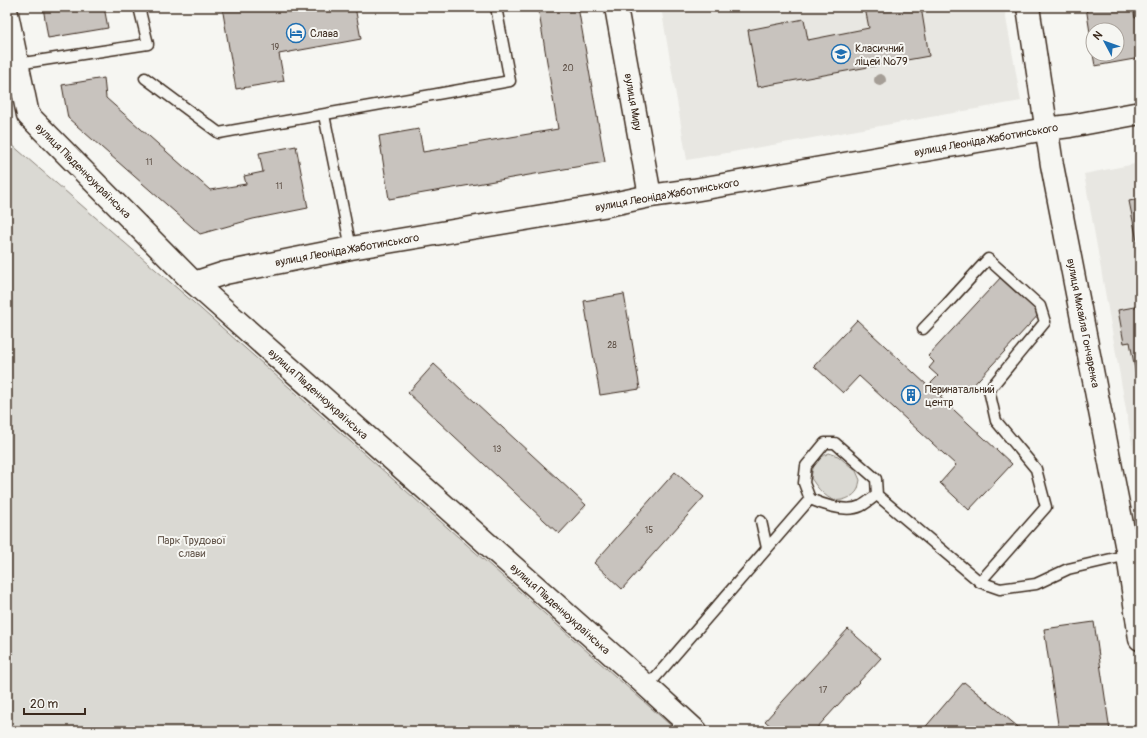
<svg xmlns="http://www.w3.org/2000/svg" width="1147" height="738" viewBox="0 0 1147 738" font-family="Pangolin,sans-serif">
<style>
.built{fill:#e8e7e2}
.green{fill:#dad9d3;stroke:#8a8278}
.building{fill:#c8c3be;stroke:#3b2a1e}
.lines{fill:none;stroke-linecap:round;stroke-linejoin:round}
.lane-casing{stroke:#3b2a1e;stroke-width:13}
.secondary-casing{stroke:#3b2a1e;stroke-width:25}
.lane{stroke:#f6f6f2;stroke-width:10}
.secondary{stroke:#f6f6f2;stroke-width:22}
.tree{fill:#a59e96}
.labels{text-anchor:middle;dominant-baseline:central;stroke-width:4;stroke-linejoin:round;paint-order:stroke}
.number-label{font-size:9px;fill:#5e5046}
.poi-label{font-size:11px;fill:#3b2a1e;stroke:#f6f6f2;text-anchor:start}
.street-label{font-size:11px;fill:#3b2a1e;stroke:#f6f6f2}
.park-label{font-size:11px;fill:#63564b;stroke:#f6f6f2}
</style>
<rect width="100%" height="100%" fill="#f6f6f2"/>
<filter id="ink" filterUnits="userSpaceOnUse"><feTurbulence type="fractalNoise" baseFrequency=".025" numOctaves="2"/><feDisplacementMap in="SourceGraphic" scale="8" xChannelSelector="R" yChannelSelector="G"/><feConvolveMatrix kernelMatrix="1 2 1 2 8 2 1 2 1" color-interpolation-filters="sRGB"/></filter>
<g filter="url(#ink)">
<g class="built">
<polygon points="661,7 1004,7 1021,101 687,160"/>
<polygon points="1140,163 1140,488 1084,174"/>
</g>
<g class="green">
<polygon points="7,124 11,144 193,302 677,731 7,731"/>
<path d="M829 453 838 456 856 471 860 480C859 483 859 486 858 489 854 498 839 503 831 499 822 494 816 486 811 478 813 464 816 459 829 453Z"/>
</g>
<g class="building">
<polygon points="43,7 104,7 108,28 48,38"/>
<polygon points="222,7 355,7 361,39 279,54 284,81 236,89"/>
<polygon points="538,7 578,7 605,162 389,199 379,136 419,129 423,152 558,129"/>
<polygon points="869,7 921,7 929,56 758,87 748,30 804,19 808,40 869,28 865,8"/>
<polygon points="1086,7 1133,7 1135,18 1140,17 1140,58 1095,66 1093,54 1117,54 1117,30 1093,30 1093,52"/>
<polygon points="104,78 106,98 210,190 246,184 244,176 263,172 259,153 296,146 308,208 253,219 200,234 68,118 62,85"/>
<polygon points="1140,199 1140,256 1129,201"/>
<polygon points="1002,276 1041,312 967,392 961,387 956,393 950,387 940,397 1012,464 969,510 940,483 956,465 859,376 843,393 814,366 857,320 928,386 938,376 929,368 934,362 928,356"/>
<polygon points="624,294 640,389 600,395 584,301"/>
<polygon points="1140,306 1140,397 1130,342 1124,343 1118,310"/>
<polygon points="434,364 586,505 559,534 408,393"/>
<polygon points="675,472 704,497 622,589 594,563"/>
<polygon points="1094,622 1110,731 1059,731 1044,629"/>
<polygon points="848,629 881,658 814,731 776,731 765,721"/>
<polygon points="964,682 1023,731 922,731"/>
</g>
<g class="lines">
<defs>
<g id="lane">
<polyline points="17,64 148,44 139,7"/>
<polyline points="145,78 219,133 510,81 496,7"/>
<polyline points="324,115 351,248"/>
<polyline points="923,329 947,304 988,259 1040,306 1045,322 989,390 996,421 1036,469 1046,507 980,582"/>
<path d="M810 499C824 505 846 513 861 506 867 503 872 498 877 495"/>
<polyline points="761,521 767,548"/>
<polyline points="647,687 810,499 804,483 806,466 825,443 835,443 876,479 877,495 980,582 1000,589 1036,584 1068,569 1128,555"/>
</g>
<g id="secondary">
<polyline points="616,7 650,196"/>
<polyline points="1028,7 1052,165 1128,555 1140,639"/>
<polyline points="7,14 28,115 194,283 627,668 696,731"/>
<polyline points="194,283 225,273 351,248 603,206 650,196 694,190 1046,129 1070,126 1140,113"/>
</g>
</defs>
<use href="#lane" class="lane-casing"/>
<use href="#secondary" class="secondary-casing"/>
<use href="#lane" class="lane"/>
<use href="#secondary" class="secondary"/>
</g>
<circle class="tree" cx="880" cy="80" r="6"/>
</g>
<defs>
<symbol id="hotel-ring" viewBox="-11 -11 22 22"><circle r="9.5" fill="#f6f6f2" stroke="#1f6fb2" stroke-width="1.5"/><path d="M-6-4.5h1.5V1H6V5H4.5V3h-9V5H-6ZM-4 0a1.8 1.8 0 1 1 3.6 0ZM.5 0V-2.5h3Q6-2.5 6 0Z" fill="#1f6fb2"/></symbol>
<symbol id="school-ring" viewBox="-11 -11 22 22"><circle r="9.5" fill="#f6f6f2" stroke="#1f6fb2" stroke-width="1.5"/><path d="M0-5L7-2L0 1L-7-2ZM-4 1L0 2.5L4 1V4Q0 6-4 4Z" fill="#1f6fb2"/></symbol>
<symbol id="building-ring" viewBox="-11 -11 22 22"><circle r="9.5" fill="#f6f6f2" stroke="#1f6fb2" stroke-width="1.5"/><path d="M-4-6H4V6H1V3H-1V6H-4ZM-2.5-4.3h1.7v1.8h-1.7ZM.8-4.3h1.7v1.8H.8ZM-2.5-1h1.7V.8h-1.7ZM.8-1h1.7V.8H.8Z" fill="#1f6fb2"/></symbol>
</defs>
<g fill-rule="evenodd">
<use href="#hotel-ring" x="285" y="22" width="22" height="22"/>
<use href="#school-ring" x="830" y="43" width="22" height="22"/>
<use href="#building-ring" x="900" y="384" width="22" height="22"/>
</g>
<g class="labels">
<g class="number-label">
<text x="275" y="47">19</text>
<text x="568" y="68">20</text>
<text x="149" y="162">11</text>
<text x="279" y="186">11</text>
<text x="612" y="345">28</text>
<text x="497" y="449">13</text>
<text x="649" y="530">15</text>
<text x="823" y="690">17</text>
</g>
<g class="poi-label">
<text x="310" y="33">Слава</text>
<text x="855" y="48">Класичний<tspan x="855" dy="13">ліцей №79</tspan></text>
<text x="925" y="389">Перинатальний<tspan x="925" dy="13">центр</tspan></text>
</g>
<g class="street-label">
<text transform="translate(633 102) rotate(80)">вулиця Миру</text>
<text transform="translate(986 140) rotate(-10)">вулиця Леоніда Жаботинського</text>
<text transform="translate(83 171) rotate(45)">вулиця Південноукраїнська</text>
<text transform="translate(667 195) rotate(-10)">вулиця Леоніда Жаботинського</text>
<text transform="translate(347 250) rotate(-10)">вулиця Леоніда Жаботинського</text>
<text transform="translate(1083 323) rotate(79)">вулиця Михайла Гончаренка</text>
<text transform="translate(318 394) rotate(42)">вулиця Південноукраїнська</text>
<text transform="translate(560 609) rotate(42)">вулиця Південноукраїнська</text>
</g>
<g class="park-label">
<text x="192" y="540">Парк Трудової<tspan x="192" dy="13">слави</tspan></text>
</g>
</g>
<rect width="1147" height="738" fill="none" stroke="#f6f6f2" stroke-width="24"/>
<rect x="12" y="12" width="1123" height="714" fill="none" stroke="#3b2a1e" stroke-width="1.5" filter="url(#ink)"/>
<g transform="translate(1105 42) rotate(311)"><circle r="19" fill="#f6f6f2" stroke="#aba49d"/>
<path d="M0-3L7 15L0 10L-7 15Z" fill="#1f6fb2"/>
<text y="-6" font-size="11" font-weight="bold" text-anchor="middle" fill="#3b2a1e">N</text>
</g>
<path d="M24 708v6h61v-6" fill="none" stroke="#3b2a1e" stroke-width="2"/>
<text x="30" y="708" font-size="12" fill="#3b2a1e" stroke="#f6f6f2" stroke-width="3" paint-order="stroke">20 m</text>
</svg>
